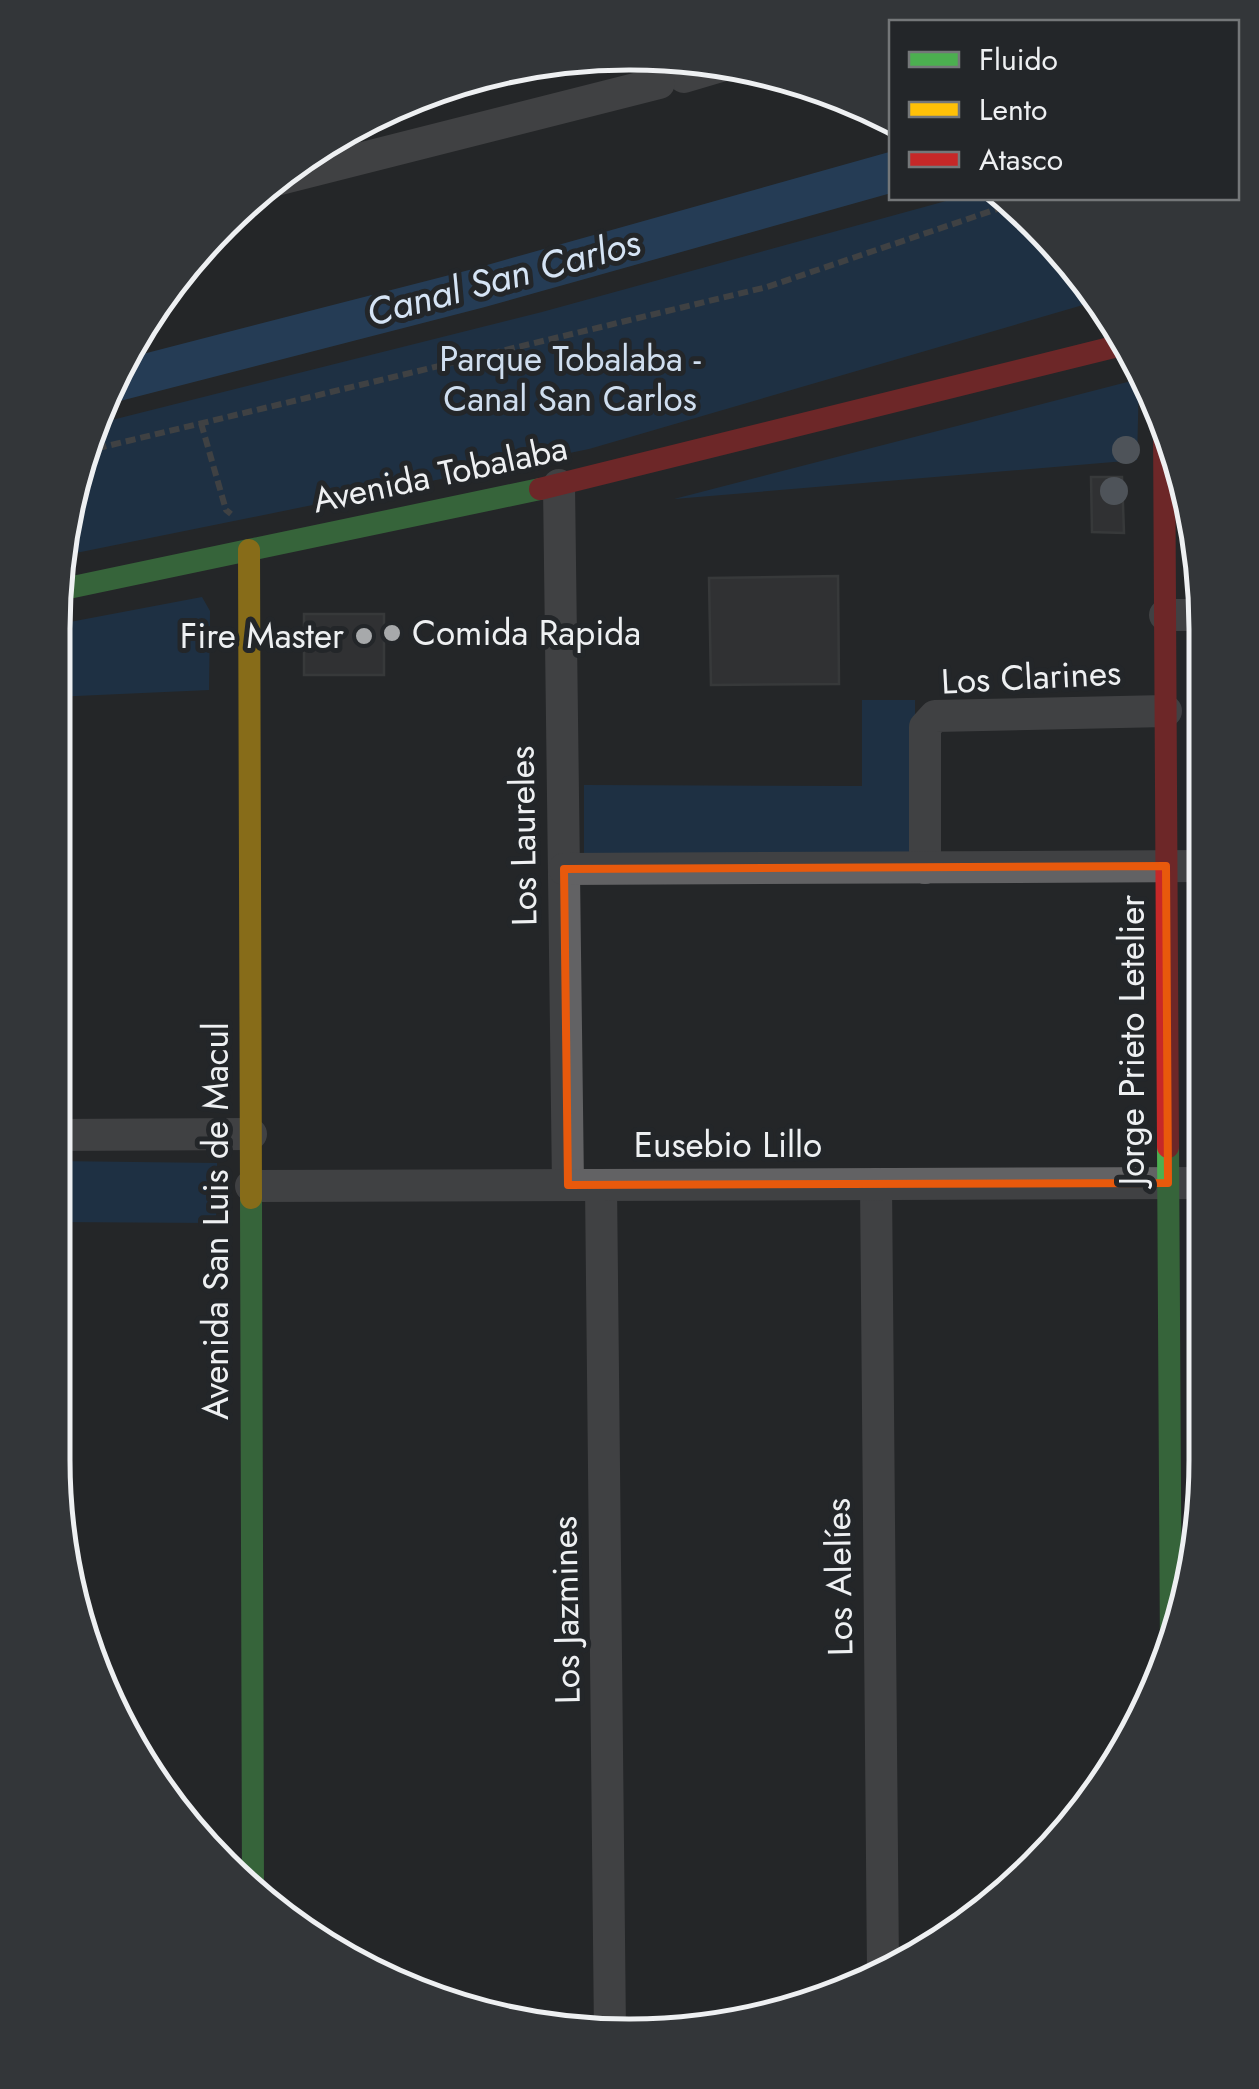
<svg xmlns="http://www.w3.org/2000/svg" width="1259" height="2089" viewBox="0 0 1259 2089" font-family="Jost,sans-serif">
<style>
.green{fill:#173d64}
.lines{fill:none;stroke-linecap:round;stroke-linejoin:round}
.canal{stroke:#26588d;stroke-width:40}
.building{fill:#3e3f41;stroke:#4e5051;stroke-width:2.5}
.path{stroke:#606264;stroke-width:6;stroke-dasharray:10 5;stroke-linecap:butt}
.street{stroke:#626264;stroke-width:32}
.fast{stroke:#4caf50;stroke-width:22}
.slow{stroke:#ffc107;stroke-width:22}
.jam{stroke:#c62828;stroke-width:22}
.tree{fill:#828b95}
.marked{fill:none;stroke:#e8590c;stroke-width:8;stroke-linejoin:round}
.poi-dot{fill:#a7a9ab;stroke:#232629;stroke-width:4}
.labels{text-anchor:middle;dominant-baseline:central;stroke-width:10;stroke-linejoin:round;paint-order:stroke}
.park-label{font-size:35px;fill:#cfdeef;stroke:#232629}
.street-label{font-size:35px;fill:#eef0f2;stroke:#232629}
.poi-label{font-size:35px;fill:#eef0f2;stroke:#232629;text-anchor:start}
.water-label{font-size:38px;font-style:italic;fill:#d5e4f5;stroke:#232629}
.rim{fill:none;stroke:#eef0f2;stroke-width:5}
</style>
<rect width="100%" height="100%" fill="#242628"/>
<g class="green">
<polygon points="957,198 1005,198 1063,249 1100,300 589,449 61,556 83,444 92,425 542,312"/>
<polygon points="1139,379 1137,460 674,499"/>
<polygon points="202,597 210,611 209,690 54,697 54,625"/>
<polygon points="862,700 915,700 915,856 584,856 584,785 862,786"/>
<polygon points="1205,881 1205,1157 1196,1157 1197,882"/>
<polygon points="53,1161 217,1163 216,1223 53,1222"/>
</g>
<g class="lines">
<polyline class="canal" points="114,382 479,288 892,172"/>
</g>
<g class="building">
<polygon points="1091,477 1122,477 1124,533 1092,532"/>
<polygon points="838,576 839,684 711,685 709,578"/>
<rect x="304" y="614" width="80" height="61"/>
</g>
<g class="lines">
<g class="path">
<polyline points="201,423 226,510 231,514"/>
<polyline points="82,452 767,287 1012,204"/>
</g>
<g class="street">
<polyline points="684,77 728,64"/>
<polyline points="280,179 659,83"/>
<polyline points="559,485 568,1185"/>
<polyline points="1165,615 1205,615"/>
<polyline points="925,868 925,727 935,716 1166,711"/>
<polyline points="564,869 1205,866"/>
<polyline points="53,1135 251,1134"/>
<polyline points="876,1184 883,1970"/>
<polyline points="601,1185 610,2033"/>
<polyline points="251,1186 1205,1183"/>
</g>
<g class="fast">
<polyline points="54,591 540,489"/>
<polyline points="1168,1147 1171,1656"/>
<polyline points="251,1198 253,1892"/>
</g>
<polyline class="slow" points="249,550 251,1198"/>
<g class="jam">
<polyline points="1164,424 1168,1147"/>
<polyline points="540,489 1130,343"/>
</g>
</g>
<g class="tree">
<circle cx="1126" cy="450" r="14"/>
<circle cx="1114" cy="491" r="14"/>
</g>
<path d="M0 0H1259V2089H0ZM1166 866 1168 1183 568 1185 564 869Z" fill="#242628" fill-opacity=".55" fill-rule="evenodd"/>
<path class="marked" d="M1166 866 1168 1183 568 1185 564 869Z"/>
<g class="poi-dot">
<circle cx="392" cy="633" r="10"/>
<circle cx="364" cy="636" r="10"/>
</g>
<g class="labels">
<g class="park-label">
<text x="570" y="359">Parque Tobalaba -<tspan x="570" dy="40">Canal San Carlos</tspan></text>
</g>
<g class="street-label">
<text transform="translate(440 474) rotate(-12)">Avenida Tobalaba</text>
<text transform="translate(1031 677) rotate(-3)">Los Clarines</text>
<text transform="translate(523 836) rotate(-91)">Los Laureles</text>
<text transform="translate(1132 1040) rotate(-90)">Jorge Prieto Letelier</text>
<text x="728" y="1145">Eusebio Lillo</text>
<text transform="translate(216 1221) rotate(-90)">Avenida San Luis de Macul</text>
<text transform="translate(839 1577) rotate(-91)">Los Alelíes</text>
<text transform="translate(566 1610) rotate(-91)">Los Jazmines</text>
</g>
<g class="poi-label">
<text x="412" y="633">Comida Rapida</text>
<text x="344" y="636" text-anchor="end">Fire Master</text>
</g>
<g class="water-label">
<text transform="translate(503 277) rotate(-15)">Canal San Carlos</text>
</g>
</g>
<path d="M0 0H1259V2089H0ZM629 70H630A559 559 0 0 1 1189 629V1460A559 559 0 0 1 630 2019H629A559 559 0 0 1 70 1460V629A559 559 0 0 1 629 70Z" fill="#333639" fill-rule="evenodd"/>
<path class="rim" d="M629 70H630A559 559 0 0 1 1189 629V1460A559 559 0 0 1 630 2019H629A559 559 0 0 1 70 1460V629A559 559 0 0 1 629 70Z"/>
<rect x="889" y="20" width="350" height="180" fill="#232629" stroke="#747779" stroke-width="2.5"/>
<rect x="909" y="52" width="50" height="15" fill="#4caf50" stroke="#747779" stroke-width="2.5"/>
<text x="979" y="70" font-size="30" fill="#eef0f2">Fluido</text>
<rect x="909" y="102" width="50" height="15" fill="#ffc107" stroke="#747779" stroke-width="2.5"/>
<text x="979" y="120" font-size="30" fill="#eef0f2">Lento</text>
<rect x="909" y="152" width="50" height="15" fill="#c62828" stroke="#747779" stroke-width="2.5"/>
<text x="979" y="170" font-size="30" fill="#eef0f2">Atasco</text>
</svg>
